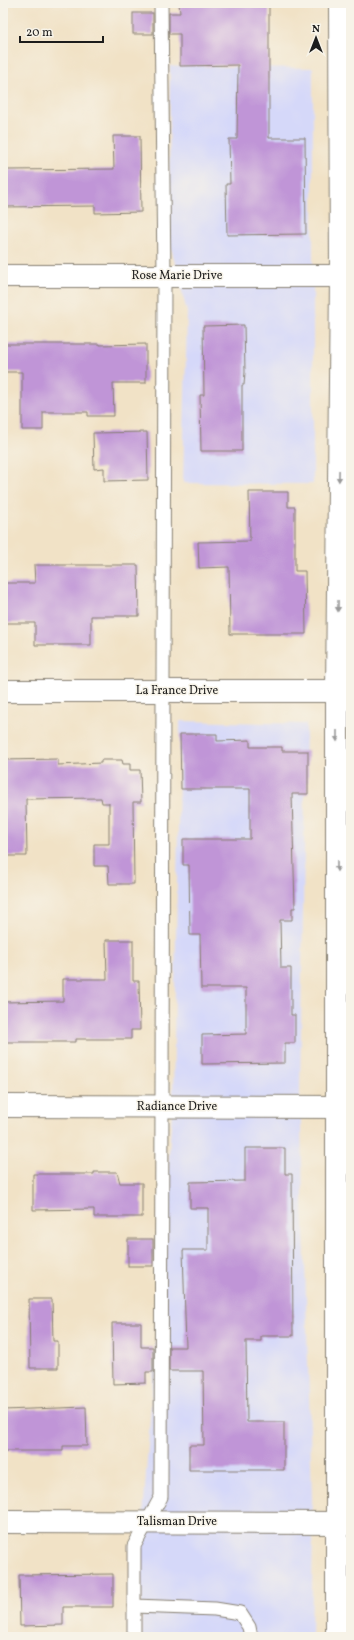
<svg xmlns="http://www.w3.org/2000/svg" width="354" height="1640" viewBox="0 0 354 1640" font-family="Vollkorn,serif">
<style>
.built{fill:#d5d8f9}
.building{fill:#c095d7}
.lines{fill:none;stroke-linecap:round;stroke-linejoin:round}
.lane-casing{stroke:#867f71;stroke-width:15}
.street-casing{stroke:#867f71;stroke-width:24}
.secondary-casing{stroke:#867f71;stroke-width:24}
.lane{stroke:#fff;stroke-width:13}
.street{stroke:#fff;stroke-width:22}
.secondary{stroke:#fff;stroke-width:22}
.oneway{fill:#999}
.labels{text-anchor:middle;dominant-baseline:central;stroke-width:3;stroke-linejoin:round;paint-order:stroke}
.street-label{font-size:12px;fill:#1c1c1c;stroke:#f7f3e8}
</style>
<rect width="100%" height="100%" fill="#f7f3e8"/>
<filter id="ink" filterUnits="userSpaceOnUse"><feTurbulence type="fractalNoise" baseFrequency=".025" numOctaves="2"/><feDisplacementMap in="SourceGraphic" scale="8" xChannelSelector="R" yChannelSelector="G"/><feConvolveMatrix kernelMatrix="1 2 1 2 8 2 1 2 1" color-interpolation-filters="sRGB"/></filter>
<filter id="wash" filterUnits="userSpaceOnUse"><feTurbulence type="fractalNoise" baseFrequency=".012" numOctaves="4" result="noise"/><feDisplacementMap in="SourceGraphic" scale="16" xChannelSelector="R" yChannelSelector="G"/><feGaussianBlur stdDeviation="0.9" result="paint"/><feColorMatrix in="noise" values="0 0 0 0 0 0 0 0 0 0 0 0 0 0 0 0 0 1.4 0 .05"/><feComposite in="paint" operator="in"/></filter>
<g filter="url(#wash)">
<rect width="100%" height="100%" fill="#f1e2c6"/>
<g class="built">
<polygon points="170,66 313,68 313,484 183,483 187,312 169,239"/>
<polygon points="180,721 306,724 300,1094 313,1531 311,1637 142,1637 141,1544 173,1099"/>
</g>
<g id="blocks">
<g class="building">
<polygon points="179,3 269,3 269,138 305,138 306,234 227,235 226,184 230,184 229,139 237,139 238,65 180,66 180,34 169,34 169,13 180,13"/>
<rect x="133" y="13" width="20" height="21"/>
<polygon points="113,136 140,136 141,212 95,213 95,206 3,207 3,178 7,178 7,170 114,169"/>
<polygon points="244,325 245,372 244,385 242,385 242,451 201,451 200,395 204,395 203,326"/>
<polygon points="3,344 100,344 100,345 146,344 146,383 113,383 114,416 88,416 88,412 43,412 43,430 22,430 22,372 3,372"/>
<polygon points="147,432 148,480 104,481 104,468 94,469 93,433"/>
<polygon points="249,492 288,492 288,507 295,507 295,571 305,571 306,634 230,634 229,567 199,568 198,542 250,541"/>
<polygon points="34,565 138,565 139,616 91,616 91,645 35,645 35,623 3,623 3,583 35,583"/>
<polygon points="180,734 217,734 217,741 250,740 250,747 282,747 282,751 308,751 308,794 292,794 295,908 292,908 292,920 280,920 281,968 291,968 291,1015 295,1015 295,1043 285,1043 285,1063 202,1064 202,1035 246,1034 246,988 201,988 200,935 190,935 189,865 183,865 183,839 250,839 250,789 181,789"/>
<polygon points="58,759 58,765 101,763 101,760 122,760 123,764 130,764 130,770 140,770 141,802 133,802 134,884 109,884 108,866 94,866 94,844 109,844 109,803 102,803 101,798 26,799 27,856 3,856 3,760"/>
<polygon points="106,940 133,940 133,981 139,981 140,1030 131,1030 131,1039 76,1039 76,1042 3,1042 3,1002 63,1001 63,979 107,979"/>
<polygon points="245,1148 285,1148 285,1174 292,1174 293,1336 261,1336 261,1341 246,1341 247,1422 284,1422 284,1470 189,1470 189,1445 204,1445 203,1371 169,1371 169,1347 186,1347 183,1250 208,1250 208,1208 190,1208 190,1182 245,1181"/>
<polygon points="94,1172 117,1172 120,1183 142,1183 142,1217 94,1217 94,1209 33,1210 33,1174 94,1174"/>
<rect x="128" y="1239" width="25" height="27"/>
<polygon points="29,1299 52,1299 53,1341 58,1341 58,1368 30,1368"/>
<polygon points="112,1323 141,1323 141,1347 153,1347 153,1372 146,1372 146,1383 113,1384"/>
<polygon points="86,1407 87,1446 63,1446 63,1451 3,1451 3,1410"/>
<polygon points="113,1574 113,1607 63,1607 63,1625 20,1626 19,1575"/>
</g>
</g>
</g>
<g filter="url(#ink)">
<use href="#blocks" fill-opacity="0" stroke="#867f71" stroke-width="1"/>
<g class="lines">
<defs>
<g id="lane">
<polyline points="134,1606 215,1609 240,1613 249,1627 251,1637"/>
<polyline points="134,1637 134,1546 161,1497 164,276 161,3"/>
</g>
<g id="street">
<polyline points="3,276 351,276"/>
<polyline points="3,691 337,691 351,695"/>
<polyline points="3,1106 351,1107"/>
<polyline points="3,1522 351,1523"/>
</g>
<polyline id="secondary" points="337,1637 337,691 341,277 340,3"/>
</defs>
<use href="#lane" class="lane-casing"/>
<use href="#street" class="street-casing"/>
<use href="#secondary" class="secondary-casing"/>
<use href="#lane" class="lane"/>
<use href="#street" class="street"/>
<use href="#secondary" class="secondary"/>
</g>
<defs><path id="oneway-solid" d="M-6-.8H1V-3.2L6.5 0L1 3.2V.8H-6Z"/></defs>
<g class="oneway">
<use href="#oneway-solid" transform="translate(339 476) rotate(91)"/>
<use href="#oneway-solid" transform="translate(338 606) rotate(91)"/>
<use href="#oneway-solid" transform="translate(337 736) rotate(90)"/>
<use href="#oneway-solid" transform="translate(337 866) rotate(90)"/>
</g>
</g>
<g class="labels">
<g class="street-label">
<text x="177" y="276">Rose Marie Drive</text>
<text x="177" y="691">La France Drive</text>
<text x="177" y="1107">Radiance Drive</text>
<text x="177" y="1522">Talisman Drive</text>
</g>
</g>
<rect width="354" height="1640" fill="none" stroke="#f7f3e8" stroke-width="16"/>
<g transform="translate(316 38)" stroke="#f7f3e8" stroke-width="3" paint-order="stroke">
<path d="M0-3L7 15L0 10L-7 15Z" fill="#1c1c1c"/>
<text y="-6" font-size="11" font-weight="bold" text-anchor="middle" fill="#1c1c1c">N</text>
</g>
<path d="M20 36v6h83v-6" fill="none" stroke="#1c1c1c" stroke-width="2"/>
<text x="26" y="36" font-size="12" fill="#1c1c1c" stroke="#f7f3e8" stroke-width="3" paint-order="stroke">20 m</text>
</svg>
